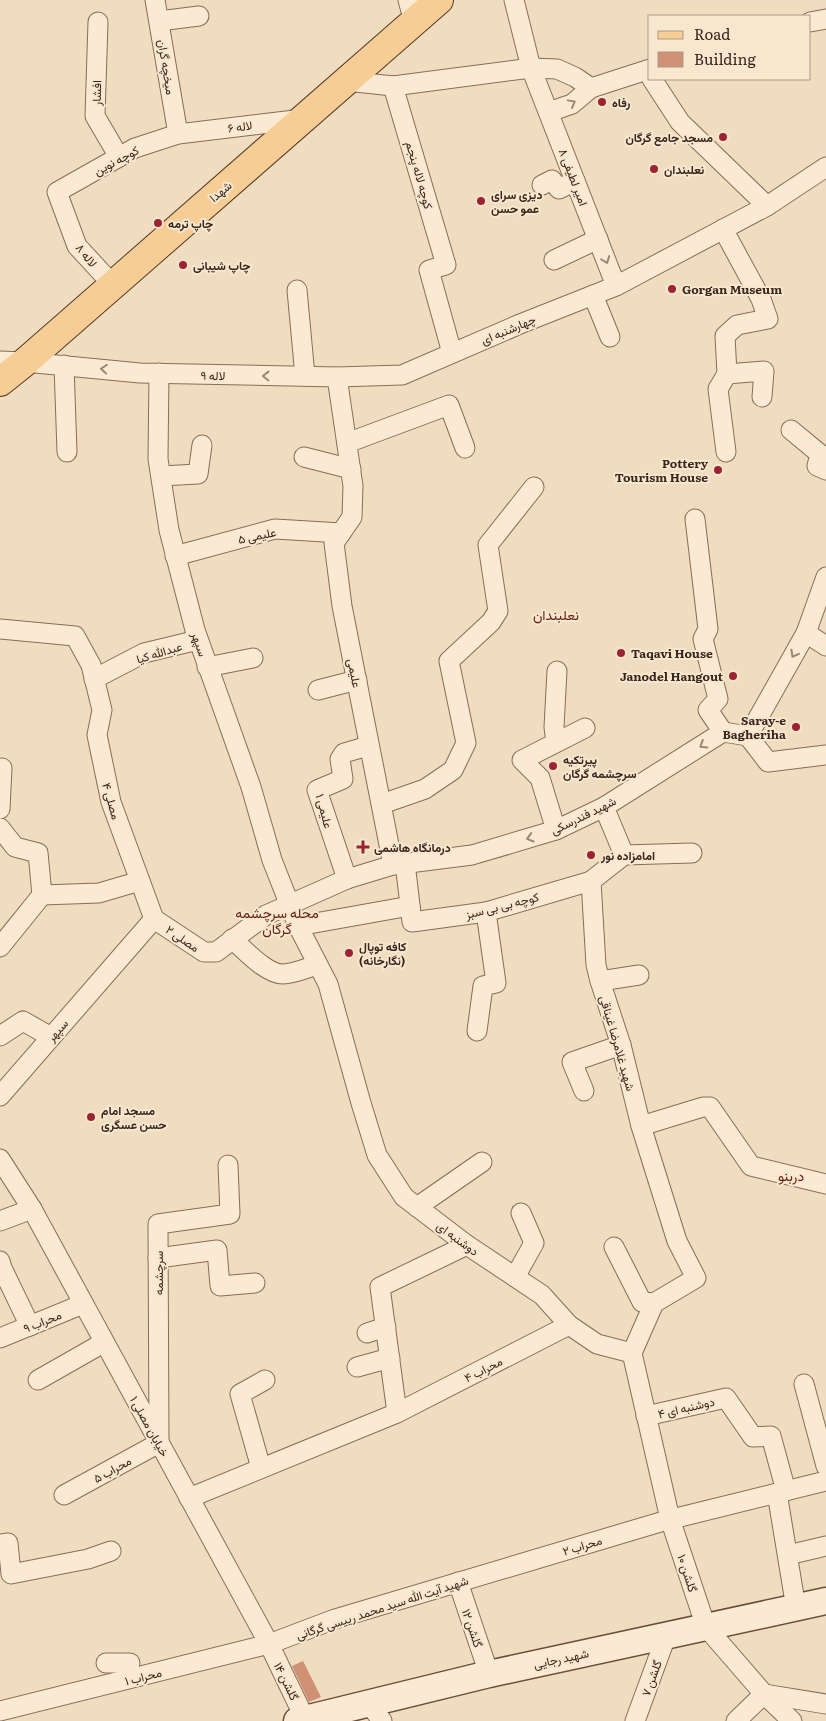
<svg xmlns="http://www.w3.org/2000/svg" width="826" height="1721" viewBox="0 0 826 1721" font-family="Literata,Vazirmatn,serif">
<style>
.building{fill:#d09073}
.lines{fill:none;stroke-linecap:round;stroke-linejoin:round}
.street-casing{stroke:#8a6c56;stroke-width:21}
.secondary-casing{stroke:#6b4d3a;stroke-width:29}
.primary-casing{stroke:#573b2b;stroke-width:30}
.street{stroke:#faead3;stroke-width:19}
.secondary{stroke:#faead3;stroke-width:26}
.primary{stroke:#f6cd94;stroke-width:28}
.oneway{stroke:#998878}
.poi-dot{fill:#9c2331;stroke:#f7e7cf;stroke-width:2}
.labels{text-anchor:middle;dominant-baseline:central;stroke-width:4;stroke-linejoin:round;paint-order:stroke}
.street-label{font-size:12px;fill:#38271c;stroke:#f7e7cf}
.poi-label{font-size:12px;font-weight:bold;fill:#38271c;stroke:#f7e7cf;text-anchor:start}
.neighbourhood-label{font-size:14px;fill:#672119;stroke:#f7e7cf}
</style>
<rect width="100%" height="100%" fill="#f0dcbf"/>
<polygon class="building" points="303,1661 321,1697 309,1702 292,1666"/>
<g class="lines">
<defs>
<g id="street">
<polyline points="155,0 178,134"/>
<polyline points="408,0 414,22"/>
<polyline points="514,0 531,68 616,286"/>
<polyline points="159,21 199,16"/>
<polyline points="98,22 95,116 119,157"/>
<polyline points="810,22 826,19"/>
<polyline points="652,79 680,122 767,206"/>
<polyline points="346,81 393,86 531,68 557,69 575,77 591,88 650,69"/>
<polyline points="393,86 446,265 429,270 452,353"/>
<polyline points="549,112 572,104 591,88"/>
<polyline points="542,185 552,180 559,189 575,181"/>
<polyline points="723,229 761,299 768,319 737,325 725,336 727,374 718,389 726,452"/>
<polyline points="554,260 598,239"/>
<polyline points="113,285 77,246 57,192 135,148 178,134 303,119"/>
<polyline points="297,290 305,376"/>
<polyline points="593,295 610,337"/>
<polyline points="0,361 25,362 140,373 337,377 402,375 520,324 616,286 767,206 826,167"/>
<polyline points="64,365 67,452"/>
<polyline points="159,373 158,459 169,530 195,630 251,787 272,860 298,926 328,984 361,1103 377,1155 404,1197 467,1245 542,1295 569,1325 597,1344 632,1353 670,1519 706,1627 764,1694 792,1721"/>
<polyline points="727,374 764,371 762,397"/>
<polyline points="337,377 353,486 352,517 334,543 342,606 393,865"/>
<polyline points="791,430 820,454 817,466 826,470"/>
<polyline points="347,443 449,405 465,448"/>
<polyline points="304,457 351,469"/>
<polyline points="161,476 198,474 202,445"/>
<polyline points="695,519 708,629 703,639 718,699 708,710 723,732"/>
<polyline points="175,556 275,529 341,533"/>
<polyline points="0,629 75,636 91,665 102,710 97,735 111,802 154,919"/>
<polyline points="806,633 826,646"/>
<polyline points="207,667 253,658"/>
<polyline points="94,679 144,653 198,640"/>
<polyline points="318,690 357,680"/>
<polyline points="748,736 806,633 826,577"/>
<polyline points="556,742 554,727 557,671"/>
<polyline points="382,804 425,789 453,770 466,743 449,661 491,622 498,611 488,545 534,487"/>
<polyline points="604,807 624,855"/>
<polyline points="0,809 2,768"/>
<polyline points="0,828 15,847 38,853 42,895"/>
<polyline points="556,830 540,778 522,760 585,728"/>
<polyline points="624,855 591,881 596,965 600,981 621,1045 641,1126 677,1241 696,1278 654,1303 632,1353"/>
<polyline points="624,855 692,853"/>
<polyline points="405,863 412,922 486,912 591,881"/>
<polyline points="347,879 317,790 343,779 340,759 344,753 368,746"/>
<polyline points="42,895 99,893 140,881"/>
<polyline points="154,919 204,952 216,952 266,915 347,879 393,865 472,855 556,830 604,807 723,732 748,736 768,762 826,755"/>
<polyline points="298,926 410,906"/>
<path d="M232 939C245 950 266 974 283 974 293 974 307 968 317 965"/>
<polyline points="0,947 42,895"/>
<polyline points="600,981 639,975"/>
<polyline points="477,1031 483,986 496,983 486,912"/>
<polyline points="0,1036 23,1021 51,1037"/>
<polyline points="584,1091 572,1062 621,1045"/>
<polyline points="0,1096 154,919"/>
<polyline points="641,1126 703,1107 710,1107 751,1166 826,1184"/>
<polyline points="0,1159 32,1209 269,1644 306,1721"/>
<polyline points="417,1207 482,1162"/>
<polyline points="0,1221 32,1209"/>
<polyline points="614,1247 642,1302 654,1303"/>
<polyline points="158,1258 217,1250 220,1286 255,1283"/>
<polyline points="0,1261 2,1268 30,1326"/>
<polyline points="515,1277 534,1243 521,1213"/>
<polyline points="367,1333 386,1327"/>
<polyline points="0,1338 83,1304"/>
<polyline points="357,1367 390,1358"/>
<polyline points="38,1380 103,1343"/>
<polyline points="804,1384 826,1466"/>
<polyline points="397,1413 380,1287 467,1245"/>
<polyline points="646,1416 726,1398 753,1437 771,1436 786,1491"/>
<polyline points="261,1468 240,1394 265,1380"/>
<polyline points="777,1493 796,1608"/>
<polyline points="64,1495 159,1443 158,1224 230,1214 228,1165"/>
<polyline points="189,1498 397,1413 569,1325"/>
<polyline points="0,1544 8,1543 11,1574 88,1559 111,1551"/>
<polyline points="788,1555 826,1546"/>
<polyline points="458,1582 489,1674"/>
<polyline points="106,1663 130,1663"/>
<polyline points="764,1694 826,1704"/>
<polyline points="368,1702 382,1721"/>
<polyline points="0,1711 269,1644 335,1619 664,1521 826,1481"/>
<polyline points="635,1721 667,1634"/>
<polyline points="736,1721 764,1694"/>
</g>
<polyline id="secondary" points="297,1721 489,1674 826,1601"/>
<polyline id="primary" points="0,382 25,362 439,0"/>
</defs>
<use href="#street" class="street-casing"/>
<use href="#secondary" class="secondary-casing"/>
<use href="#primary" class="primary-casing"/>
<use href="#street" class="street"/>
<use href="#secondary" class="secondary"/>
<use href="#primary" class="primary"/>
</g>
<defs><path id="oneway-chevron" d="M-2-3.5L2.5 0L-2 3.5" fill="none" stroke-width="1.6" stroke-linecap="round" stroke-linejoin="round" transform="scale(1.25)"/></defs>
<g class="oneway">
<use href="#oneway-chevron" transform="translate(572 103) rotate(-29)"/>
<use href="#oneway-chevron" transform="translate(606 260) rotate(69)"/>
<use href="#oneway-chevron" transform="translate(104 369) rotate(-175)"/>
<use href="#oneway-chevron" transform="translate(266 376) rotate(-179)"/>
<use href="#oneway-chevron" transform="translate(794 654) rotate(119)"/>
<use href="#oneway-chevron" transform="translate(703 745) rotate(148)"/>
<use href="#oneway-chevron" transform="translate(530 838) rotate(164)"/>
</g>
<g class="poi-dot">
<circle cx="602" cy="102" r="5"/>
<circle cx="723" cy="137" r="5"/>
<circle cx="654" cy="169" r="5"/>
<circle cx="481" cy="201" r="5"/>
<circle cx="158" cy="223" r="5"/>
<circle cx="183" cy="265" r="5"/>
<circle cx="672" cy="289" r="5"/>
<circle cx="718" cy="470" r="5"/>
<circle cx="621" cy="653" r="5"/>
<circle cx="733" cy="676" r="5"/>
<circle cx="796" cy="727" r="5"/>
<circle cx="553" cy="766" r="5"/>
<path d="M360.5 839.5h5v5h5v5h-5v5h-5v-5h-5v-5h5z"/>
<circle cx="591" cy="855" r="5"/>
<circle cx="349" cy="953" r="5"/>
<circle cx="91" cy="1117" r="5"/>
</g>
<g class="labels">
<g class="street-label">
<text transform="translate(167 67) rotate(81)">میخچه گران</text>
<text transform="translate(96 93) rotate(-89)">افشار</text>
<text transform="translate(240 126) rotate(-7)">۶ لاله</text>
<text transform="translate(116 160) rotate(-28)">کوچه نوین</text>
<text transform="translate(420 175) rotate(74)">کوچه لاله پنجم</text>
<text transform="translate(574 177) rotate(69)">۸ امیر لطیفی</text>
<text transform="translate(220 191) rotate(-41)">شهدا</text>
<text transform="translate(87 255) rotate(51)">۸ لاله</text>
<text transform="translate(508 329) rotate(-23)">چهارشنبه ای</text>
<text transform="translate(213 375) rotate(1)">۹ لاله</text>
<text transform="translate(257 535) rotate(-12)">۵ علیمی</text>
<text transform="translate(200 644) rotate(71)">سپهر</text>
<text transform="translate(159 652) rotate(-17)">عبدالله کیا</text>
<text transform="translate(355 673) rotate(79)">علیمی</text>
<text transform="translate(112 801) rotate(74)">۴ مصلی</text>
<text transform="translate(325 811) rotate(75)">۱ علیمی</text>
<text transform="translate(583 815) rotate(-26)">شهید فندرسکی</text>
<text transform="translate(502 905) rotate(-14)">کوچه بی بی سبز</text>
<text transform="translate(183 938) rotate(34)">۲ مصلی</text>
<text transform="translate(57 1030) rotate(-49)">سپهر</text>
<text transform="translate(618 1043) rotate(74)">شهید غلامرضا غیناقی</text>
<text transform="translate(458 1238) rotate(36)">دوشنبه ای</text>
<text transform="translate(158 1273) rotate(-90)">سرچشمه</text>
<text transform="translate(42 1321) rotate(-22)">۹ محراب</text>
<text transform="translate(483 1369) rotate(-27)">۴ محراب</text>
<text transform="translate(686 1407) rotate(-13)">۴ دوشنبه ای</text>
<text transform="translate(150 1426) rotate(61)">خیابان مصلی ۱</text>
<text transform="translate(112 1469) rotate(-29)">۵ محراب</text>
<text transform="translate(582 1545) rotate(-17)">۲ محراب</text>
<text transform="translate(688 1573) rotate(72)">۱۰ گلشن</text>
<text transform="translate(382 1607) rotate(-18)">شهید آیت الله سید محمد رییسی گرگانی</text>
<text transform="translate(473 1628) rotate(71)">۱۲ گلشن</text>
<text transform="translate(561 1658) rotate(-12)">شهید رجایی</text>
<text transform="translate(143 1676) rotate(-14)">۱ محراب</text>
<text transform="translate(651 1678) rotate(-70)">۷ گلشن</text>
<text transform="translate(287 1681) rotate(64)">گلشن ۱۴</text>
</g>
<g class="poi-label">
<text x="612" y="102">رفاه</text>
<text x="713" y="137" text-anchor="end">مسجد جامع گرگان</text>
<text x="664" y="169">نعلبندان</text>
<text x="491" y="194">دیزی سرای<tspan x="491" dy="14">عمو حسن</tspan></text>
<text x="168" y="223">چاپ ترمه</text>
<text x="193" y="265">چاپ شیبانی</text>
<text x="682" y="289">Gorgan Museum</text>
<text x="708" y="463" text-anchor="end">Pottery<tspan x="708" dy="14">Tourism House</tspan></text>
<text x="631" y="653">Taqavi House</text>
<text x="723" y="676" text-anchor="end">Janodel Hangout</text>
<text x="786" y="720" text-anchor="end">Saray-e<tspan x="786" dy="14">Bagheriha</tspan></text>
<text x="563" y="759">پیرتکیه<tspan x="563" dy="14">سرچشمه گرگان</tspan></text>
<text x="374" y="847">درمانگاه هاشمی</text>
<text x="601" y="855">امامزاده نور</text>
<text x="359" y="946">کافه توپال<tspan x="359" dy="14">(نگارخانه)</tspan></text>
<text x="101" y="1110">مسجد امام<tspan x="101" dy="14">حسن عسگری</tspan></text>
</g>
<g class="neighbourhood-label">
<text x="556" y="614">نعلبندان</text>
<text x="277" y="912">محله سرچشمه<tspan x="277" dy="16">گرگان</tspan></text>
<text x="791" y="1175">دربنو</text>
</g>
</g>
<rect x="648" y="15" width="162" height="65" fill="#f7e7cf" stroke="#ab9a87"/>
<rect x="658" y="31" width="25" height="8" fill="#f6cd94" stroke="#ab9a87"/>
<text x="694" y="40" font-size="15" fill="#38271c">Road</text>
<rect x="658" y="52" width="25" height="15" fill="#d09073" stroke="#ab9a87"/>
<text x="694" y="65" font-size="15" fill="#38271c">Building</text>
</svg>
